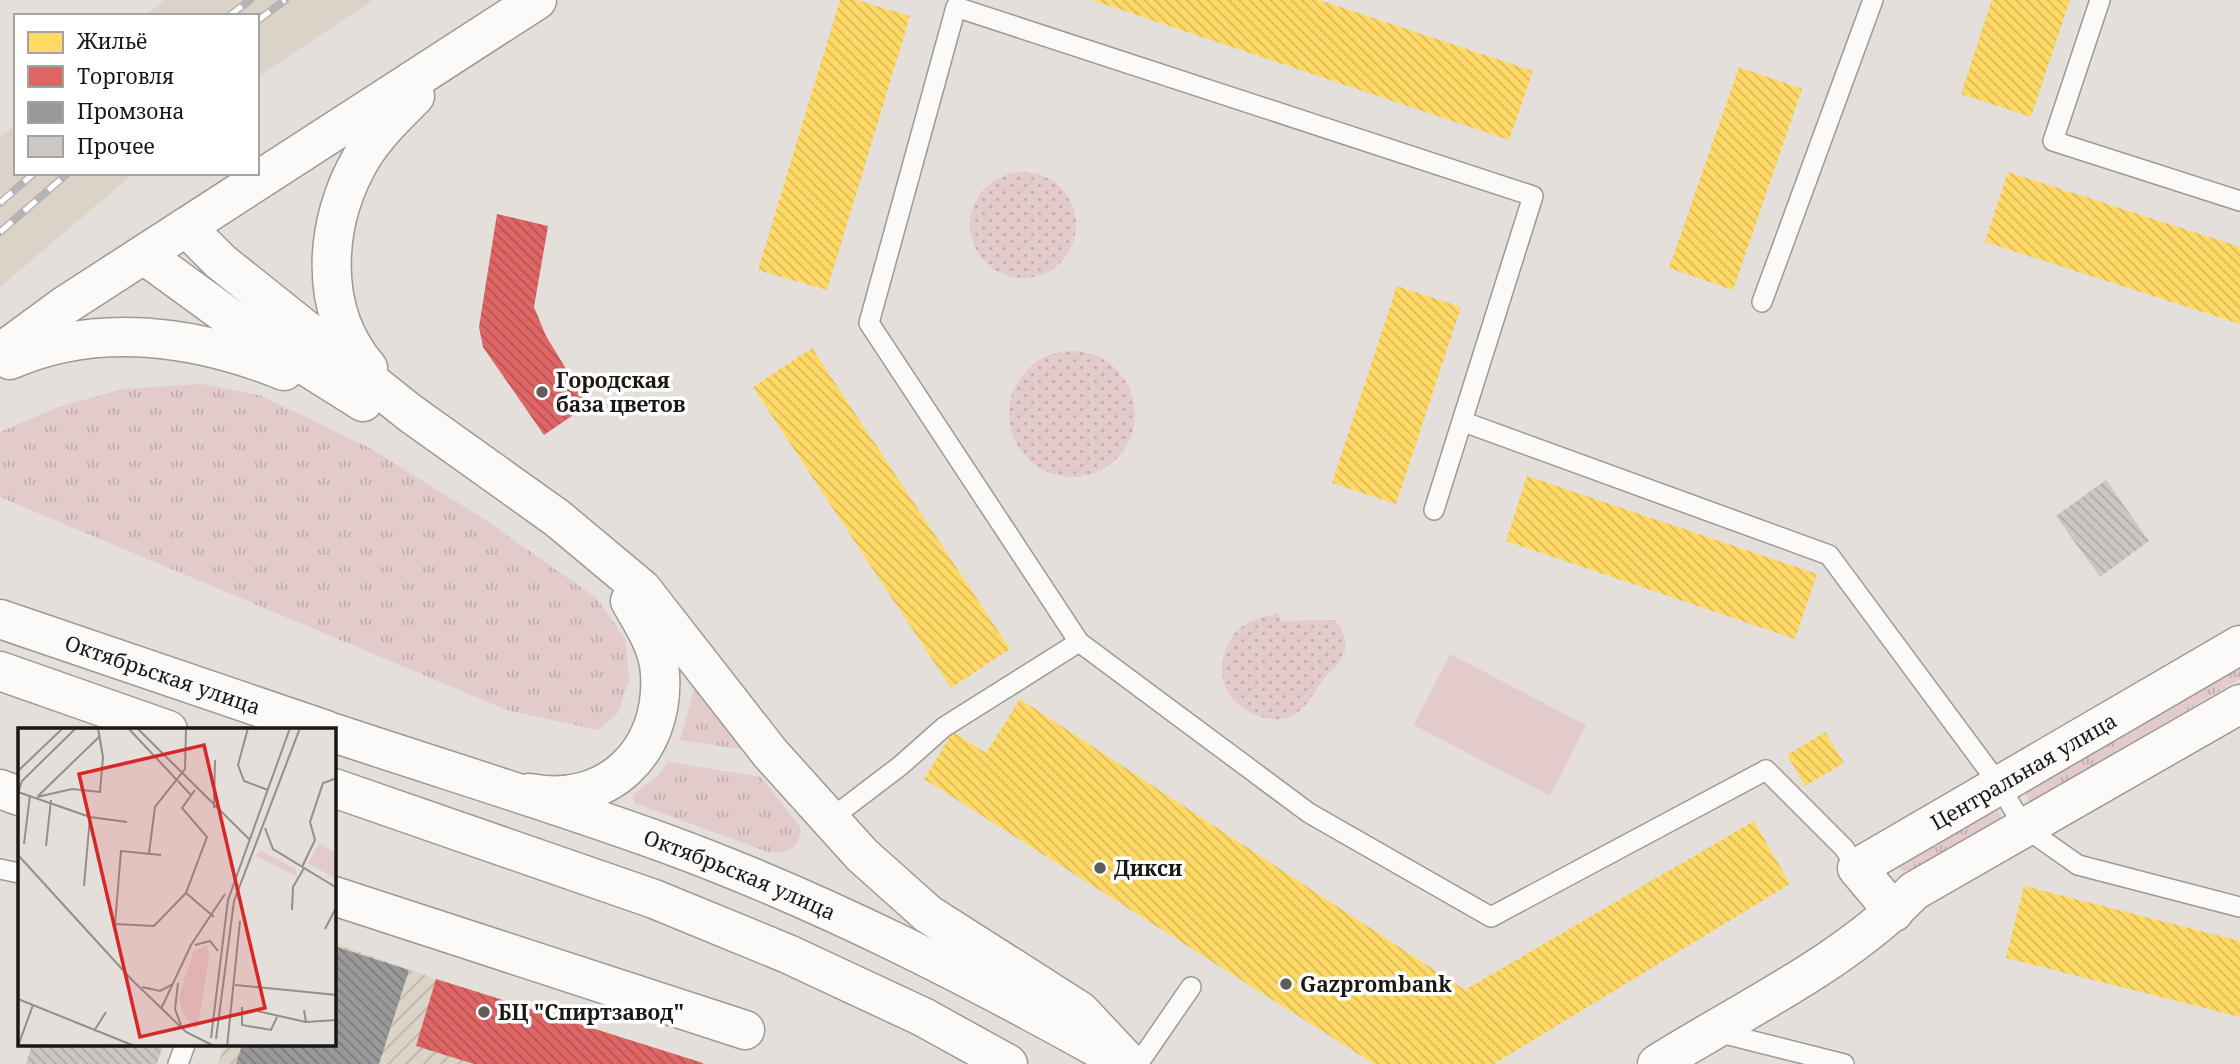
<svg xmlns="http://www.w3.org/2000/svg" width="2240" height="1064" viewBox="0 0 2240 1064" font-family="'Noto Serif',serif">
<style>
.built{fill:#dcd3c8}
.industrial{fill:url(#industrial-furrows)}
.grass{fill:url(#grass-tufts)}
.park{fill:url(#park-dots)}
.pitch{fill:#e3cacb}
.homes{fill:url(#homes-back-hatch)}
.shops{fill:url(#shops-back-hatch)}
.industry{fill:url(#industry-back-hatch)}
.building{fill:url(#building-back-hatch)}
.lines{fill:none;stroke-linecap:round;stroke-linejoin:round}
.lane-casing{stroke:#9d9995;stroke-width:22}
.street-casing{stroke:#9d9995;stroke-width:41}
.secondary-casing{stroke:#9d9995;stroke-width:41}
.primary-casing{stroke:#9d9995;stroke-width:41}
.lane{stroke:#fbfaf9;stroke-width:19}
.street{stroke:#fbfaf9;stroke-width:38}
.secondary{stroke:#fbfaf9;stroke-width:38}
.primary{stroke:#fbfaf9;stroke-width:38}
.rail-casing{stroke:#b6b4b3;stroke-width:8}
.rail{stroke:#fff;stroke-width:5;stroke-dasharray:16;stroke-linecap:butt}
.poi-dot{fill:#615e59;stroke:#fff;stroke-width:2.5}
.labels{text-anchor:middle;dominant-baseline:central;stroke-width:7;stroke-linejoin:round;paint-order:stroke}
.poi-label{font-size:21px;font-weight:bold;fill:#1a1814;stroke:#fff;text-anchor:start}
.street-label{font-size:21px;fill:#1a1814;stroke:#fff}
.inset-road{fill:none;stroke:#938f8b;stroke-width:2}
.view{fill:#d62828;fill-opacity:0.15;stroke:#d62828;stroke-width:3.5}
.inset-edge{fill:none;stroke:#1a1814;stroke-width:3.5}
</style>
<defs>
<pattern id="industrial-furrows" width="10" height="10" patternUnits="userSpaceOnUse" patternTransform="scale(1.75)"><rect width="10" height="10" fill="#dcd3c8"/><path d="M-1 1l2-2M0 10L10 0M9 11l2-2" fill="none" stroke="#bcb4ab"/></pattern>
<pattern id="grass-tufts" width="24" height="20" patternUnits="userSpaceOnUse" patternTransform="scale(1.75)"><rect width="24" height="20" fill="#e3cacb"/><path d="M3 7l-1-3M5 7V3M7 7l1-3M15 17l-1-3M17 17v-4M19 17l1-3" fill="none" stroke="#c2adad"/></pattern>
<pattern id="park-dots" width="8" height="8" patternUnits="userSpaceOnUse" patternTransform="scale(1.75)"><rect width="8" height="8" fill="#e3cacb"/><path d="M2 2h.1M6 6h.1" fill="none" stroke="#c2adad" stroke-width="1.8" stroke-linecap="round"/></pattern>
<pattern id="homes-back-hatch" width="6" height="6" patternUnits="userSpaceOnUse" patternTransform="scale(1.75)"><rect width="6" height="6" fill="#ffd966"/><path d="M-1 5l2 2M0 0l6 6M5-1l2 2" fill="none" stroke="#daba58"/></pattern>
<pattern id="shops-back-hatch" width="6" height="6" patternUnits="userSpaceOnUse" patternTransform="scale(1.75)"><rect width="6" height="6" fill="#e06666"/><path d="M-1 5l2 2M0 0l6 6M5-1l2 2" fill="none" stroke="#b55353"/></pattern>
<pattern id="industry-back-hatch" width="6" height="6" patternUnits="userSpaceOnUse" patternTransform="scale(1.75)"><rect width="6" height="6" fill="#999"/><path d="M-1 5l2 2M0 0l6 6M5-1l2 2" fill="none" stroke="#7c7c7c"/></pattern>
<pattern id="building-back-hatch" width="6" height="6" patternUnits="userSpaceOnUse" patternTransform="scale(1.75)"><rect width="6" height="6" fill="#cbc7c4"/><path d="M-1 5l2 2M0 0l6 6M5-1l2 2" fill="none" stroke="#aeaaa8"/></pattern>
</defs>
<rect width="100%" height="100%" fill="#e4dfda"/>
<g class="built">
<polygon points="164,0 374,0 257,77 257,16 145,16"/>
<polygon points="16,124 16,173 134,173 0,287 0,138"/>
</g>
<polygon class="industrial" points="334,943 436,979 704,1064 218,1064 224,1045 334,1045"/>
<g class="grass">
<polygon points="201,384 259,395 368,447 484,519 596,598 626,640 629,680 618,713 598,730 507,710 0,497 0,432 56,408 122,389"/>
<polygon points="2240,660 2240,679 2030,802 2021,784"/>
<polygon points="696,684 746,750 680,740"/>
<path d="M668 762 761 777 800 827C801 848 787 855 768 852L634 803 633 795 659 775Z"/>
<polygon points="1992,799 2002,818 1913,871 1904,871 1898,866"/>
</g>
<g class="park">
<circle cx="1023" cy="225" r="53"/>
<circle cx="1072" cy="414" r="63"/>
<path d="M1278 613 1281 621 1335 620C1349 638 1350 654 1332 670 1315 685 1312 706 1290 717 1268 726 1236 709 1226 689 1216 671 1226 636 1243 626 1253 619 1266 617 1278 613Z"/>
</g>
<polygon class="pitch" points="1450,654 1586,725 1550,796 1414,725"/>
<g class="homes">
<polygon points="840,0 856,0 910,16 827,290 758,270"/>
<polygon points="1092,0 1319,0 1533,71 1509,140"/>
<polygon points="1992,0 2070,0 2031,117 1961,94"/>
<polygon points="1739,67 1802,89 1733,290 1669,268"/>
<polygon points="2008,172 2240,247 2240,324 1985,242"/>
<polygon points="1397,286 1461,307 1396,504 1332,483"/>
<polygon points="812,348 1010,649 951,688 753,387"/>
<polygon points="1527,476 1817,574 1795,639 1506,541"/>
<polygon points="1020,699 1465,990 1754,821 1790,884 1494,1064 1374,1064 924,779 953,732 986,753"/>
<polygon points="1825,732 1844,763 1805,786 1787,755"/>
<polygon points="2024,886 2240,941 2240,1017 2006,958"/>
</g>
<g class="shops">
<polygon points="497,214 548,226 534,307 546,336 588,405 544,435 483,347 479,327"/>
<polygon points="436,979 703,1063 703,1064 474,1064 416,1046"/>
</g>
<polygon class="industry" points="334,946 409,970 379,1064 236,1064 242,1045 334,1045"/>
<g class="building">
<polygon points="2106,480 2149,541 2100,577 2056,516"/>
<polygon points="32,1045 163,1045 157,1064 26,1064"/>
</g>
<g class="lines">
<defs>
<g id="lane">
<polyline points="2100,0 2053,141 2240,201"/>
<polyline points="1762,302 1873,0"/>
<polyline points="1464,422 1829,555 1998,783 2024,827 2078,865 2240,907"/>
<polyline points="1079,642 869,323 956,7 1533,196 1434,510"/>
<polyline points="829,820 900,766 944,727 1079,642 1309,813 1491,917 1766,770 1844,848 1857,868"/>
<polyline points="0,869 19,873"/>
<polyline points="1713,1031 1844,1064"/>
<polyline points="178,1064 185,1045"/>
<polyline points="1138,1064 1191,987"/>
</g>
<g id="street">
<polyline points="0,789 19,796"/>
<polyline points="334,896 745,1030"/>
<path id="s1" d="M1894 912 1857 868 2240 645"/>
<path d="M1657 1064C1743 1010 1843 964 1914 891L2240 704"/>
</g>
<g id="secondary">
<polyline points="186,227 221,262 410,413 557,518 642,589 770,753 862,855 928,914 1080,1011 1126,1060"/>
<polyline points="144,255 236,322 363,402"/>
<polyline points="0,353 64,306 537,0"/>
<path d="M10 360C98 321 197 336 284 371"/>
<path d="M368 368C317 309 324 221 362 157 376 134 396 115 415 96"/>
<path d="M529 793C607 808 665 752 660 674 659 647 643 624 630 601"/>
</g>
<g id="primary">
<path id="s2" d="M0 619 326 730"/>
<polyline points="0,671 168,730"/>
<path id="s3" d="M334 733C445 770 557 804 667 844 825 902 979 981 1126 1064"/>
<polyline points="334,788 654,899 788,954 923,1017 1008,1064"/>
</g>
</defs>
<use href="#lane" class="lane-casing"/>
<use href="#street" class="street-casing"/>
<use href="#secondary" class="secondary-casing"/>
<use href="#primary" class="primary-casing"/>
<use href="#lane" class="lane"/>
<use href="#street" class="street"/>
<use href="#secondary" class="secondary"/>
<use href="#primary" class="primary"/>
<defs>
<g id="rail">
<polyline points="229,16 250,0"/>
<polyline points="257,21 285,0"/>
<polyline points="0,203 34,173"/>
<polyline points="0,232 68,173"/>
</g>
</defs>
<use href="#rail" class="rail-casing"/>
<use href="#rail" class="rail"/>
</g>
<g class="poi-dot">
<circle cx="542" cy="392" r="7"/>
<circle cx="1100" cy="868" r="7"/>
<circle cx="1286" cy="984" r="7"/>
<circle cx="484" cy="1012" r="7"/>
</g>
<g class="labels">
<g class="poi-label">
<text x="556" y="380">Городская<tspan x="556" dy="24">база цветов</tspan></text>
<text x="1114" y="868">Дикси</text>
<text x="1300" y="984">Gazprombank</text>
<text x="498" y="1012">БЦ "Спиртзавод"</text>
</g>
<g class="street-label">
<text stroke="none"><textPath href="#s2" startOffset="172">Октябрьская улица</textPath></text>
<text stroke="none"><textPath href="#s1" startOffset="250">Центральная улица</textPath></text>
<text stroke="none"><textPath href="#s3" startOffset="430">Октябрьская улица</textPath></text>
</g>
</g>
<g transform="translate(18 728)">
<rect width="318" height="318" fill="#e4dfda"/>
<path d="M243 123 278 141 279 149 237 128ZM189 217 191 230 179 302 164 284 161 268 176 223Z" fill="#e3cacb"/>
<path d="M302 115 318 125V151L290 135Z" fill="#e3cacb"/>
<path class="inset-road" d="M110 0 173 67M119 0 231 111M230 0 220 37 226 53 250 62M0 43 45 0M177 62 164 80 189 109 168 165 196 189M0 64 72 89 109 94M0 65 4 53 58 0M20 68 82 8M19 69 54 61 82 64 85 29 80 0M196 80 197 32M247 100 255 121 319 160M6 116 12 67M28 118 33 72M131 125 137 79 167 41 168 2M0 127 114 252 168 304 198 319M143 127 103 123 97 196 136 198 168 165M284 139 297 112 292 94 305 55 319 50M66 158 72 89M274 182 275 159 286 140M307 201 319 178M177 217 192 213 200 223M160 255 157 281 163 297M217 257 319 267M124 259 142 263 155 256M0 271 119 319M224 279V297L253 302 259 289M143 281 173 217 207 166M286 282 288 294 319 292M239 283 288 294M76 303 88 284M193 310 210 172 272 0M198 311 216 173 282 0M0 318 15 277M209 319 222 193"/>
<path class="view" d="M186 17 247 280 122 309 61 46Z"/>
<rect width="318" height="318" class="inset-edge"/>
</g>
<rect x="14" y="14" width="245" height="161" fill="#ffffff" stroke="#a3a3a1" stroke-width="2"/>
<rect x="28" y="32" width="35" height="21" fill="#ffd966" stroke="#a3a3a1" stroke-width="2"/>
<text x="77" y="49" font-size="21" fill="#1a1814">Жильё</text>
<rect x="28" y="66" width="35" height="21" fill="#e06666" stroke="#a3a3a1" stroke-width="2"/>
<text x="77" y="84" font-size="21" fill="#1a1814">Торговля</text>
<rect x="28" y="102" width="35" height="21" fill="#999999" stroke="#a3a3a1" stroke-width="2"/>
<text x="77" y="119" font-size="21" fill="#1a1814">Промзона</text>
<rect x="28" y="136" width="35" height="21" fill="#cbc7c4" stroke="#a3a3a1" stroke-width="2"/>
<text x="77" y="154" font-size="21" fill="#1a1814">Прочее</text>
</svg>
